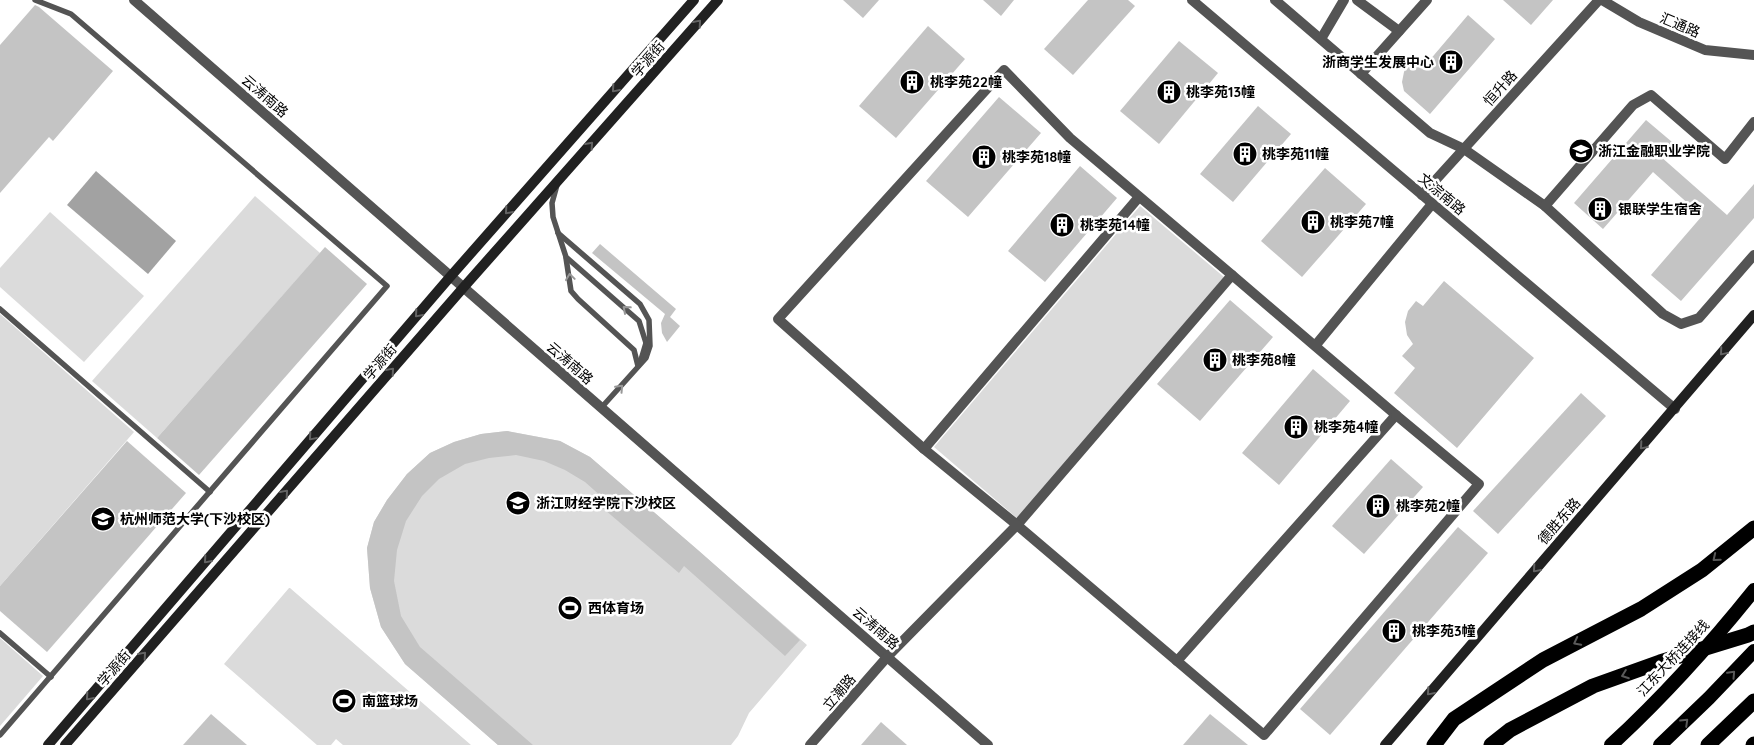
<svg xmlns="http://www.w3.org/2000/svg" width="1754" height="745" viewBox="0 0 1754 745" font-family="Quicksand,'Noto Sans SC',sans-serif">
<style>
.green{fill:#dbdbdb}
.water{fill:#a2a2a2}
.building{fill:#c4c4c4}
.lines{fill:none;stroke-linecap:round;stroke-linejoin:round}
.service{stroke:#545454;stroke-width:5.5}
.minor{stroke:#545454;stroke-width:10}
.secondary{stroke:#212121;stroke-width:10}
.trunk{stroke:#000;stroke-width:14}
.motorway{stroke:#000;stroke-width:15}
.oneway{stroke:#646464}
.oneway2{stroke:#989898}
.oneway3{stroke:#595959}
.labels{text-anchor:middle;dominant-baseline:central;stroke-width:5;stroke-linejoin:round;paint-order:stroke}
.street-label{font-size:14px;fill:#000;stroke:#fff}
.poi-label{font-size:14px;font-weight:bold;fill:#000;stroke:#fff;text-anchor:start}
</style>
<rect width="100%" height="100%" fill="#fff"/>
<g class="green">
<polygon points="255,196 320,253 157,438 92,381"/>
<polygon points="1140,206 1224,277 1018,519 934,447"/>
<polygon points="50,212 144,296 84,362 0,287 0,268"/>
<polygon points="0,314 134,432 0,586"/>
<polygon points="507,431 560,441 590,457 807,645 749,713 738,736 731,745 498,745 405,664 381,627 370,588 367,548 374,522 387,500 407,474 430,453 454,442 481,434"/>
<polygon points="289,588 290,588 471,745 343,745 336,739 331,745 317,745 224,664"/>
<polygon points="0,638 43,676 0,726"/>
</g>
<polygon class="water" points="96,171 176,241 148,274 67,205"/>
<g class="building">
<polygon points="843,0 879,0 863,18"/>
<polygon points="983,0 1014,0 1001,16"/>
<polygon points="1088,0 1128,0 1135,6 1073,75 1044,49"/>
<polygon points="1503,0 1553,0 1531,25"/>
<polygon points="35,5 39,7 113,71 53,141 49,137 0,193 0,45"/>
<polygon points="1468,15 1495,39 1430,114 1404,91 1402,82 1404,72 1410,57 1423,68"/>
<polygon points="928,26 965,59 896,138 859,106"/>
<polygon points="1179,41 1218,73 1159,144 1120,111"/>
<polygon points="999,97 1041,133 968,217 926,181"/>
<polygon points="1258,106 1291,134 1233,202 1200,174"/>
<polygon points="1646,120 1672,142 1660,156 1727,215 1754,184 1754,218 1681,301 1651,275 1702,216 1653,172 1603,229 1574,203"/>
<polygon points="1080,166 1117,198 1045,282 1008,251"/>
<polygon points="1325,168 1366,204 1302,277 1261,241"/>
<polygon points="600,244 676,309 670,317 680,326 667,342 662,333 661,323 665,314 592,253"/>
<polygon points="325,247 367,284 199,475 157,438"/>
<polygon points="1444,281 1534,358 1457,448 1394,393 1415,368 1402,356 1413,344 1407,335 1405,322 1408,311 1416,301 1423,306"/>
<polygon points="1230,300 1273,337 1200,421 1157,384"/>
<polygon points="1313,369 1350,401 1279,485 1242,453"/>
<polygon points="1581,393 1606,416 1498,534 1473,511"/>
<polygon points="507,431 560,441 590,457 698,550 800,640 785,656 684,566 679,573 598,504 603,498 585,482 565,470 544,461 516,455 489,458 465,464 439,479 422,496 406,521 397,550 394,581 401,616 420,647 533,745 498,745 405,664 381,627 370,588 367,548 374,522 387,500 407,474 430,453 454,442 481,434"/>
<polygon points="127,441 186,493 47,652 0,611 0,586"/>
<polygon points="1391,459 1423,487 1364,554 1332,526"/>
<polygon points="1458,527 1488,553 1330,735 1300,709"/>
<polygon points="211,714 247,745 183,745"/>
<polygon points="1210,714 1248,745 1183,745"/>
<polygon points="881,722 907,745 861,745"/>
</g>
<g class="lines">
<g class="service">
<polyline points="557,185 552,203 553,217 566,257 639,321 646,343 640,363"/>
<polyline points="558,233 640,304 649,320 650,346 646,358 601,408"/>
<polyline points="566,258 571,291 578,299 634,350 638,366"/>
<polyline points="0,309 210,492"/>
<polyline points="0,633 51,677"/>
<polyline points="0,735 387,286 71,14 35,0"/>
</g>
<g class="minor">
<polyline points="134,0 988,745"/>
<polyline points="1192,0 1675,409"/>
<polyline points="1275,0 1430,133 1464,149 1545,206 1663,314 1681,324 1699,318 1754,255"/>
<polyline points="1357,0 1399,31"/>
<polyline points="1602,0 1639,22 1705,50 1754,55"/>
<polyline points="1321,39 1344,0"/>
<polyline points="1361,74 1427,0"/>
<polyline points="1422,195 1599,0"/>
<polyline points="1545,206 1633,105 1651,95 1725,159 1754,122"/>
<polyline points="1315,346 1232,275 1017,525 1177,661 1396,415 1315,346 1432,204"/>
<polyline points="924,449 1139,197"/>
<polyline points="1177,661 1264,735 1479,484 1396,415"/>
<polyline points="810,745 888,656 1017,525 924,449 778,319 1004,70 1070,138 1232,275"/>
</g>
<g class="secondary">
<polyline points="48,745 450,277 694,0"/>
<polyline points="65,745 463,288 718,0"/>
<polyline points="1385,745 1754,315"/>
</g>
<g class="trunk">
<path d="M1611 745C1663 697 1710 645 1754 590"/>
<polyline points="1660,745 1709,698 1754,651"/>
</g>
<g class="motorway">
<polyline points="1434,745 1454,719 1543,660 1641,609 1702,570 1754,528"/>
<polyline points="1491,745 1510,730 1593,686 1660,662 1748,635 1754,632"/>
<polyline points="1708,745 1754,701"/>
<polyline points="1753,745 1754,744"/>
</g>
</g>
<defs><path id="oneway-chevron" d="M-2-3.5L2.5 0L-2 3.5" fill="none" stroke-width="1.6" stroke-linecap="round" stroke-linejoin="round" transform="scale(1.25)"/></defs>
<g class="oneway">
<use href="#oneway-chevron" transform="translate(698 23) rotate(-49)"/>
<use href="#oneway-chevron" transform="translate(615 89) rotate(131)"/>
<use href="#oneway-chevron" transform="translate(590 145) rotate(-48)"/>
<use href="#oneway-chevron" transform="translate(508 211) rotate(131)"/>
<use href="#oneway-chevron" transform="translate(418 314) rotate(131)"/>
<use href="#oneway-chevron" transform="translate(1723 352) rotate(130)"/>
<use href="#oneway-chevron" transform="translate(391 371) rotate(-49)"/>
<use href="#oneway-chevron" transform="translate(312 437) rotate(131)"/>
<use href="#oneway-chevron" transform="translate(1643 446) rotate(131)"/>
<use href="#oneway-chevron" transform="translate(285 493) rotate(-49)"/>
<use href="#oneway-chevron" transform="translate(207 560) rotate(131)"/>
<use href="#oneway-chevron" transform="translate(1536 569) rotate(131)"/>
<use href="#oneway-chevron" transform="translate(143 655) rotate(-49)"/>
<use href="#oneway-chevron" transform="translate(1430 692) rotate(131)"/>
<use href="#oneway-chevron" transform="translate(89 697) rotate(131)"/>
</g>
<g class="oneway2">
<use href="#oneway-chevron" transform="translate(570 277) rotate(-98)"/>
<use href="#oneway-chevron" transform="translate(626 309) rotate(-139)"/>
<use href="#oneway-chevron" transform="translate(620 388) rotate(-47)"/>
</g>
<g class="oneway3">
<use href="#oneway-chevron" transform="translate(1716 558) rotate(141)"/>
<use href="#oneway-chevron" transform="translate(1577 642) rotate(153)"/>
<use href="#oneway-chevron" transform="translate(1732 674) rotate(-47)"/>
<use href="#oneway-chevron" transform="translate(1625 675) rotate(160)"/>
<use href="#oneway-chevron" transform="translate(1685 722) rotate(-44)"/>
</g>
<defs>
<symbol id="building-disc" viewBox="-11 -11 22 22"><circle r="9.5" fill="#000" stroke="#fff"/><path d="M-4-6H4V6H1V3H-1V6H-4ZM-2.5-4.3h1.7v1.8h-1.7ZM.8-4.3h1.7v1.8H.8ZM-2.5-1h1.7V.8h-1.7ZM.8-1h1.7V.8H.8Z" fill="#fff"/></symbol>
<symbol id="university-disc" viewBox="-11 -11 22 22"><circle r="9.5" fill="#000" stroke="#fff"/><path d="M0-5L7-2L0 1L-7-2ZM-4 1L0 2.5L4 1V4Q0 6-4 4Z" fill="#fff"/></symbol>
<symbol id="stadium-disc" viewBox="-11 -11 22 22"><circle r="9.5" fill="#000" stroke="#fff"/><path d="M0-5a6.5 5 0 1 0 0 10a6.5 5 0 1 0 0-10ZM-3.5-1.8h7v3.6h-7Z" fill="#fff"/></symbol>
</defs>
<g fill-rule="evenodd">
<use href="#building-disc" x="1437" y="48" width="28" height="28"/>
<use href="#building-disc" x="898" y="68" width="28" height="28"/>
<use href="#building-disc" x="1155" y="78" width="28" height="28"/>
<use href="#university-disc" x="1567" y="137" width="28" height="28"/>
<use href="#building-disc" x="1231" y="140" width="28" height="28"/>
<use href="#building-disc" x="970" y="143" width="28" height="28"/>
<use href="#building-disc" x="1586" y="195" width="28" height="28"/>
<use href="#building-disc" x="1299" y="208" width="28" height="28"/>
<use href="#building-disc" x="1048" y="211" width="28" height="28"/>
<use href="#building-disc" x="1201" y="346" width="28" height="28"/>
<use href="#building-disc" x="1282" y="413" width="28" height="28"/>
<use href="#university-disc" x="504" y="489" width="28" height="28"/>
<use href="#building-disc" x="1364" y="492" width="28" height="28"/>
<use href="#university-disc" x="89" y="505" width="28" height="28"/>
<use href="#stadium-disc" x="556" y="594" width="28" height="28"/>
<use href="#building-disc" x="1380" y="617" width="28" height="28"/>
<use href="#stadium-disc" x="330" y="687" width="28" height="28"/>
</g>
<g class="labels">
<g class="street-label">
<text transform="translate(1680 25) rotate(23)">汇通路</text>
<text transform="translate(648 59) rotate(-49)">学源街</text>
<text transform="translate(1500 88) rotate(-48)">恒升路</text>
<text transform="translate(265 96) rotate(41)">云涛南路</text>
<text transform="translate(1442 194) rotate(40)">文淙南路</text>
<text transform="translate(380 362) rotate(-49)">学源街</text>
<text transform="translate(570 363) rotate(41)">云涛南路</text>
<text transform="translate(1559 521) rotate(-49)">德胜东路</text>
<text transform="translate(876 628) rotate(41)">云涛南路</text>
<text transform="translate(1673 658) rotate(-47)">江东大桥连接线</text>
<text transform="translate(114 668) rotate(-49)">学源街</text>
<text transform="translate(839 692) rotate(-49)">立潮路</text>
</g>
<g class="poi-label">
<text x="1434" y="62" text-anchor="end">浙商学生发展中心</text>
<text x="930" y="82">桃李苑22幢</text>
<text x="1186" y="92">桃李苑13幢</text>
<text x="1598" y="151">浙江金融职业学院</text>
<text x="1262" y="154">桃李苑11幢</text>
<text x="1002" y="157">桃李苑18幢</text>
<text x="1618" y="209">银联学生宿舍</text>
<text x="1330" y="222">桃李苑7幢</text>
<text x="1080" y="225">桃李苑14幢</text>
<text x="1232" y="360">桃李苑8幢</text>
<text x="1314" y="427">桃李苑4幢</text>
<text x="536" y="503">浙江财经学院下沙校区</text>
<text x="1396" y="506">桃李苑2幢</text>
<text x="120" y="519">杭州师范大学(下沙校区)</text>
<text x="588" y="608">西体育场</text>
<text x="1412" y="631">桃李苑3幢</text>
<text x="362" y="701">南篮球场</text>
</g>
</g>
</svg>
